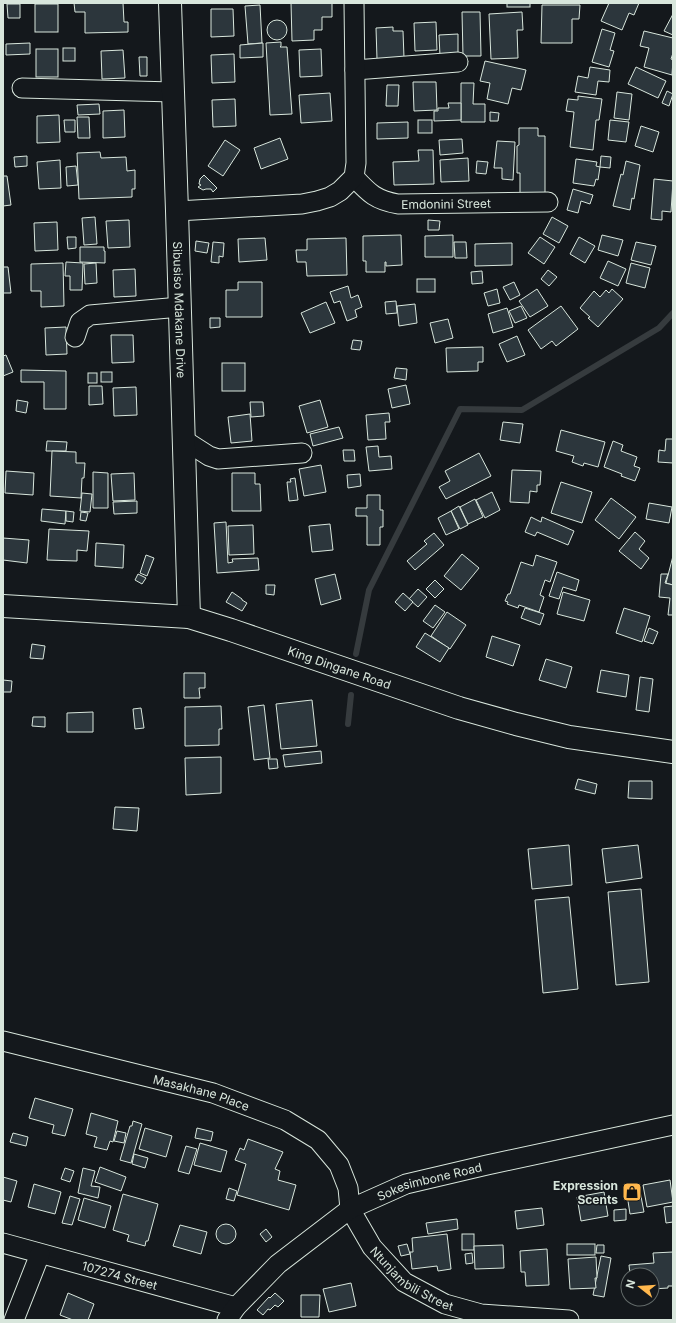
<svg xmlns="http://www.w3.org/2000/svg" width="676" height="1323" viewBox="0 0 676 1323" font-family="Inter,sans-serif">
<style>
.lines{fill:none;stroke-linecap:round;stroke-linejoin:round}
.stream{stroke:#363b3e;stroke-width:6}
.building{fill:#2c363c;stroke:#d8e6dc}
.street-casing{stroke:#d8e6dc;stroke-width:21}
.secondary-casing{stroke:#d8e6dc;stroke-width:24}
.street{stroke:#14181c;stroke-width:19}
.secondary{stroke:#14181c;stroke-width:22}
.labels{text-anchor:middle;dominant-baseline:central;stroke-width:3;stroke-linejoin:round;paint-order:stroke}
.street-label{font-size:12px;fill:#d8e6dc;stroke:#14181c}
.poi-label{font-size:12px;font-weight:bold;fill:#d8e6dc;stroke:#14181c;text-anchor:end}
</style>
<rect width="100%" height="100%" fill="#14181c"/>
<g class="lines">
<g class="stream">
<polyline points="356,654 369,590 460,409 522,410 659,328 673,313"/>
<polyline points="348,724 351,695"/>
</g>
</g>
<g class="building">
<polygon points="74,3 123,3 124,22 128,22 128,32 85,33 85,12 75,12"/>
<polygon points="291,3 332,3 332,17 322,17 322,30 314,30 314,40 292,41"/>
<rect x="507" y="3" width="23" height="4"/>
<polygon points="609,3 639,3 634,15 629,13 622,30 601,21"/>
<polygon points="7,4 20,4 20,18 8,18"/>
<rect x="35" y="4" width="23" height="28"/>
<polygon points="260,5 262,43 248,44 245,6"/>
<polygon points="542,5 580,5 579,19 572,19 572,43 541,43"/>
<polygon points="211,9 233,9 234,36 211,37"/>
<polygon points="462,12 480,12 481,56 463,56"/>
<polygon points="522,12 523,30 517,30 518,58 491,59 489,14"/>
<polygon points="673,14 673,35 664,31"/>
<circle cx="277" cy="30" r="10"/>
<polygon points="436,22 437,50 415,51 414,23"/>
<polygon points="393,27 393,31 403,31 404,58 377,59 376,28"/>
<polygon points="602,29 615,33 610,50 614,51 609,67 592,62"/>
<polygon points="644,31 673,38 673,53 671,59 673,60 672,75 644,67 649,48 640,46"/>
<polygon points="458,34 458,56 440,56 439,35"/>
<polygon points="281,42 281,46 280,47 287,47 292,114 270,115 266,43"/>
<polygon points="30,43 30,54 6,55 6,44"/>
<polygon points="263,43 263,57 240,58 240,45"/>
<rect x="63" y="48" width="12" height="13"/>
<rect x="36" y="49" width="22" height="28"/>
<polygon points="321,49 322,76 300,77 299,50"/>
<polygon points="123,50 125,78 102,79 101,51"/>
<polygon points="234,54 235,82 212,83 211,55"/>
<polygon points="139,57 147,57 147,76 140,76"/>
<polygon points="485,61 526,70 521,90 512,88 508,104 487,99 490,83 480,81"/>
<polygon points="590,67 610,70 609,82 598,81 596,95 575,92 578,76 588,78"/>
<polygon points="636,67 666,81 658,98 628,84"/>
<polygon points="413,82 436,82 437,110 414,111"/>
<polygon points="461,83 474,83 473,104 485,104 485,122 461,122"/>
<polygon points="387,85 399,85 398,106 386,106"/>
<polygon points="667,91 673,94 669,106 662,103"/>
<polygon points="617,92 632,94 629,120 614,118"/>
<polygon points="330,93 332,121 301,123 299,95"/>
<polygon points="578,96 602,99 599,120 596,120 593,150 570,147 574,112 566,111 568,99 578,100"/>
<polygon points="235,99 236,126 213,127 212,100"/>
<polygon points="448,103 461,103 461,120 434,121 434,111 438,111 438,108 449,108"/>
<polygon points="99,104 100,114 78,115 77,105"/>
<polygon points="124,110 125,137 103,138 103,111"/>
<polygon points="490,112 499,113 498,121 490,121"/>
<polygon points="59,115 60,142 37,143 37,116"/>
<polygon points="77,117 89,117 90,138 78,138"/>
<polygon points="64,120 75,120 75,132 65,132"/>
<rect x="418" y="120" width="14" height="13"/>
<polygon points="610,120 629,122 626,142 608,140"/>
<polygon points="408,122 408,138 377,139 377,123"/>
<polygon points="641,126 659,132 653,152 635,146"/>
<polygon points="519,128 538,128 538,136 545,136 545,196 520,196 520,173 517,173 517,146 519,145"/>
<polygon points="280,138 288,159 261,169 254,148"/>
<polygon points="462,139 463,153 440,155 439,140"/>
<polygon points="225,140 240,150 223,176 208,166"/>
<polygon points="497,141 515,142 513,180 502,179 502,168 494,168"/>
<polygon points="418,150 433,150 434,184 394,185 393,162 419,161"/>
<polygon points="100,152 101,158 126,157 127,171 135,170 135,189 132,189 132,197 79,199 77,153"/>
<polygon points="27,156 27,166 15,167 14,157"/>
<polygon points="601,156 611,157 610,168 600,167"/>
<polygon points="468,158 469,181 441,182 440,160"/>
<polygon points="576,159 597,162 596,166 600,167 598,180 596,179 594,186 573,183"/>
<polygon points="60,160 61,188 39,189 37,162"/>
<polygon points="477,161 488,162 486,174 476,173"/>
<polygon points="626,161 640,165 634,199 632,198 630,210 613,206 621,174 623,175"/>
<polygon points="76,166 78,185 67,186 66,167"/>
<polygon points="204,175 217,188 213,192 211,189 206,189 203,190 198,187 201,185 199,184 200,179"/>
<polygon points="3,176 7,176 11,205 3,206"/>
<polygon points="654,179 673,181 671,212 662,211 662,220 651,219"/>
<polygon points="573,189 593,195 590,204 581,201 578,213 567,210"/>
<polygon points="95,217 97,244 84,245 82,218"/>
<polygon points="552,217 568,226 559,243 543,234"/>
<polygon points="129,220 130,247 108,248 106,221"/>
<polygon points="428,220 440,221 439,230 428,230"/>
<polygon points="57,222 58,250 35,251 34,223"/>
<polygon points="401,235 402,265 386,266 386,262 385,262 385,272 366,272 366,261 363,261 363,236"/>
<polygon points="453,235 453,257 425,257 425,236"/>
<polygon points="602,235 623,240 618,256 598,250"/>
<polygon points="67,237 76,237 76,248 68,249"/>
<polygon points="540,237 555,247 544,264 528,253"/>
<polygon points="579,237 595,246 585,263 570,254"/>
<polygon points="265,238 267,260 239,262 238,239"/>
<polygon points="346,238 347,275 307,276 306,262 297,262 296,250 307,250 307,239"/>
<polygon points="196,241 209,243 207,253 195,251"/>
<polygon points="213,242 224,243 223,257 219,256 219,263 211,262"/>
<polygon points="454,242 466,242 467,258 455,258"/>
<polygon points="636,242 656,246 651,265 631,260"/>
<polygon points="512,243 512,265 475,266 475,244"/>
<polygon points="80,247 104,247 104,251 105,251 105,263 80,262"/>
<polygon points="608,261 626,269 618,286 600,278"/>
<polygon points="66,262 83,263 82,290 70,290 70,276 65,276"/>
<polygon points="63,263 64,306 41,307 41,291 31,291 31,264"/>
<polygon points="96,263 97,283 85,284 84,264"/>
<polygon points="631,263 650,268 645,288 626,283"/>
<polygon points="3,267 8,267 11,293 3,293"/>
<polygon points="135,269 136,296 114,297 113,270"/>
<polygon points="548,270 557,277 549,286 541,279"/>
<polygon points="482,271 483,283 472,284 471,272"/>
<rect x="417" y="279" width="18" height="13"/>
<polygon points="238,282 262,282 262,317 226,317 226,290 238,290"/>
<polygon points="514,282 520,295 510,300 503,287"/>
<polygon points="348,286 351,298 358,295 362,307 355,310 357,317 347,321 340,301 334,303 330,292"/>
<polygon points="497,289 500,303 488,306 484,293"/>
<polygon points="537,289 548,306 530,317 519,301"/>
<polygon points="612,289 623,299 598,327 588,318 590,317 580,308 594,291 600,297 606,290 609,293"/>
<polygon points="396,301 397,313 386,314 385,302"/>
<polygon points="326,302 335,323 310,333 301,313"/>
<polygon points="415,304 417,323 399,326 397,306"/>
<polygon points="521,306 527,318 515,323 509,311"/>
<polygon points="561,306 578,329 556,346 552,341 541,349 528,330"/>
<polygon points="507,308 513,327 493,333 488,314"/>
<polygon points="210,318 220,318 220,327 210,328"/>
<polygon points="448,319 453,338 435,343 430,323"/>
<polygon points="66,327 67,354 46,355 45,328"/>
<polygon points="111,335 133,335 134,362 112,363"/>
<polygon points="517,336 525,355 507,362 499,344"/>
<polygon points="353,340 362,341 360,350 351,349"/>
<polygon points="483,347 483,362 478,362 478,371 447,372 446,348"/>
<polygon points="6,355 13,372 3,376 3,356"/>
<rect x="222" y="363" width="23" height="28"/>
<polygon points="396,368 407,369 406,380 394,378"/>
<polygon points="21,370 66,371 66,409 44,409 44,382 21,382"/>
<rect x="101" y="372" width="11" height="10"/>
<rect x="88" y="373" width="9" height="10"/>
<polygon points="406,385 410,404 392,408 388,389"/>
<polygon points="89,386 102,386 103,404 89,405"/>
<polygon points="136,387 137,415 114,416 113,388"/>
<polygon points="17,400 28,402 26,413 16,411"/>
<polygon points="320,400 328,427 307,433 299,406"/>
<polygon points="250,402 263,402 264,416 251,417"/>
<polygon points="389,413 390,422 385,422 386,439 368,440 366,415"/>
<polygon points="250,414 252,441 231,443 228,417"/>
<polygon points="503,422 523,424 520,443 500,440"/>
<polygon points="339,427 343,438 313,446 310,434"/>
<polygon points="561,430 605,442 598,467 584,463 583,466 572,462 574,456 556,451"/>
<polygon points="666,439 673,439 673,463 658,462 659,450 665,451"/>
<polygon points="47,441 67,442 66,451 46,451"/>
<polygon points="613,441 623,445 621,451 637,457 634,466 640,468 635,481 621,476 622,474 604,467"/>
<polygon points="378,446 379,457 391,456 392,469 369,471 366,447"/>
<polygon points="343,450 354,450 355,461 344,461"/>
<polygon points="52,451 76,452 76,463 85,463 84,478 82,478 81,498 50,496"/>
<polygon points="479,453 491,476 446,499 439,487 450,481 445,471"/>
<polygon points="321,465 326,492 304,496 299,469"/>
<polygon points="512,470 541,471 540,485 537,485 537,492 530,491 529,503 510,502"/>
<polygon points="6,471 34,473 33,495 5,493"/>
<polygon points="93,472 108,473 108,508 93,508"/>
<polygon points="134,473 135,500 113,501 111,474"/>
<polygon points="232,473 255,473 255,484 260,484 261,511 232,511"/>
<polygon points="360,474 361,486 348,488 347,475"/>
<polygon points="295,478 298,500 289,501 287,482 291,482 290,479"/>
<polygon points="561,482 592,492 582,523 551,513"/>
<polygon points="492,492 500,510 485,518 476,500"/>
<polygon points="82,493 92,494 90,512 80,511"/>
<polygon points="367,495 380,495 380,510 383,510 383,527 380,527 380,545 367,545 367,516 356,516 356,508 367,508"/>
<polygon points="611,498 636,517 619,539 595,520"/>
<polygon points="475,499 483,517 468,524 460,507"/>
<polygon points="137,501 137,513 114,514 113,502"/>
<polygon points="649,503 672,507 669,523 646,519"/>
<polygon points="459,506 468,525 460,529 451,511"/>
<polygon points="42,509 66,511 65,524 41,521"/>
<polygon points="66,511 74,512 73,522 66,521"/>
<polygon points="451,511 459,529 446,535 438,518"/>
<polygon points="81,512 88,513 86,521 80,520"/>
<polygon points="531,517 541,522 542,517 574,531 568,545 537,532 535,536 525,532"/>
<polygon points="226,522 228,563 233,562 232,559 258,558 259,570 217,573 214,523"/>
<polygon points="330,524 333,550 312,552 309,526"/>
<polygon points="253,525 254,554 229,555 228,526"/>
<polygon points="49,529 89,531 87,551 77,550 77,561 47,560"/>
<polygon points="635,532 645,541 639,549 649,558 641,569 619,551"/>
<polygon points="434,533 444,545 415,570 407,561 427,544 424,541"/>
<polygon points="3,538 29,540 27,563 3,560"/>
<polygon points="96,543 124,545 123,568 95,566"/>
<polygon points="462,554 479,568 461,590 444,576"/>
<polygon points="146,555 154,558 147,576 140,573"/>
<polygon points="536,555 557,562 550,582 545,580 540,595 544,597 539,612 519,605 518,608 507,604 508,602 505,601 508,594 510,594 521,562 533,566"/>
<polygon points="673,556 673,585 666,583"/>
<polygon points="557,572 579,580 576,591 563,587 559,599 549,596"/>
<polygon points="138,574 146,578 142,584 135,580"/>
<polygon points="335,574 341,599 321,605 315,579"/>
<polygon points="661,574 668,574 665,583 673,585 673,615 668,615 670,598 659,597"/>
<polygon points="435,580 444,589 435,598 426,589"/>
<polygon points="266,585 275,585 274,595 266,594"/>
<polygon points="418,589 427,597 418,607 409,599"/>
<polygon points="232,592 242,599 242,600 247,603 242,611 226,602"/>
<polygon points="563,592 590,600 584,621 557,614"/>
<polygon points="403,593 413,602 405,611 395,602"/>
<polygon points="435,605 445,612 433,628 423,621"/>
<polygon points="525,608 544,614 540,625 521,618"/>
<polygon points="624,608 650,616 642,642 616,633"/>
<polygon points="447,612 466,625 450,649 431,636"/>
<polygon points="649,628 658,632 653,644 644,641"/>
<polygon points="425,633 449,648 440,662 416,647"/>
<polygon points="492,636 520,645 513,666 486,657"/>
<polygon points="32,644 45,646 43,659 30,658"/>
<polygon points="546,659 572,667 566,688 539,680"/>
<polygon points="601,670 629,675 626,697 597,692"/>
<polygon points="184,673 205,673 205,688 199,688 200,698 184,698"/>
<polygon points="640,677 653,679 649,712 636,710"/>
<polygon points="3,680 12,681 11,692 3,692"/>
<polygon points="312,700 317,746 281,749 276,704"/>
<polygon points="264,705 270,758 254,760 248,707"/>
<polygon points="221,706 222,729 219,729 219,745 185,746 185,707"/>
<polygon points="141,708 144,728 135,729 133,709"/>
<polygon points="93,712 93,732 67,732 67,713"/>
<polygon points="33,717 45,717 45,727 32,726"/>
<polygon points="321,751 322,763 285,767 283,755"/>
<polygon points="221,757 221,793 186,795 185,758"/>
<polygon points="268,759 277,759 278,768 269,769"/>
<polygon points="578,779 597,784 595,794 575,789"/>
<polygon points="629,781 652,781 652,799 628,798"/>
<polygon points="115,807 139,808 137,831 113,829"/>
<polygon points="569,845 572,885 532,889 528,849"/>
<polygon points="638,845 642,878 606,883 602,849"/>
<polygon points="641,889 649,982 616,985 608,892"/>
<polygon points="569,897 578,989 543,993 535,900"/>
<polygon points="35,1098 73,1109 65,1136 52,1133 54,1125 29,1118"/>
<polygon points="91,1113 118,1121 113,1142 110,1141 107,1150 94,1147 97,1137 86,1134"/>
<polygon points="133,1121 142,1124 131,1163 120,1160 130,1126 132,1126"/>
<polygon points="145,1128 172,1136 166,1157 139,1149"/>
<polygon points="197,1128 213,1132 211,1141 195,1138"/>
<polygon points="117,1131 126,1133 124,1143 114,1141"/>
<polygon points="13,1133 28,1137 26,1146 10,1142"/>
<polygon points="248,1139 283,1152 275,1169 280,1171 278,1180 296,1185 289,1210 237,1195 246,1164 235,1160 240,1148 244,1150"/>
<polygon points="200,1143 227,1151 221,1172 194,1165"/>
<polygon points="186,1146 197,1149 189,1174 178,1171"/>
<polygon points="134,1154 148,1158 145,1168 132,1164"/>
<polygon points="100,1167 126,1177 121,1191 95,1182"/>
<polygon points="65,1168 74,1171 70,1182 61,1179"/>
<polygon points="83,1168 95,1171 91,1186 100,1187 98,1198 78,1193"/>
<polygon points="3,1177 17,1181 11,1202 3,1200"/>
<polygon points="670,1180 673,1202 647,1207 643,1185"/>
<polygon points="34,1184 61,1192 55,1214 28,1207"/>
<polygon points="639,1186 644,1212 630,1214 626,1188"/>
<polygon points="229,1188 237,1191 234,1201 226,1199"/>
<polygon points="604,1192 608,1216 581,1221 577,1197"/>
<polygon points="123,1194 158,1204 148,1241 146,1241 145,1246 127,1241 129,1235 113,1230"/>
<polygon points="70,1196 80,1199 72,1225 62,1223"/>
<polygon points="84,1198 111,1206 105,1228 78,1220"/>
<polygon points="673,1206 673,1222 666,1223 664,1207"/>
<polygon points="542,1208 544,1225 517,1229 515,1211"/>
<polygon points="626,1209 626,1220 614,1221 614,1210"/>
<polygon points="457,1219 458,1229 428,1234 426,1223"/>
<circle cx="226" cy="1234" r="10"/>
<polygon points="180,1225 207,1232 201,1254 173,1246"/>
<polygon points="266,1229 272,1237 266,1242 260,1234"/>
<polygon points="447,1234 451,1269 438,1271 437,1266 412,1269 410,1252 413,1252 412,1238"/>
<rect x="462" y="1234" width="12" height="16"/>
<polygon points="407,1244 410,1254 401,1256 398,1246"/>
<rect x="567" y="1244" width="28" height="11"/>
<polygon points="503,1245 504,1268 475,1269 474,1246"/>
<polygon points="597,1245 604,1245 604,1253 596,1253"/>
<polygon points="547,1249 549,1285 526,1286 525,1272 521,1272 520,1251"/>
<polygon points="673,1252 673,1286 668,1286 668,1288 652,1289 652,1275 630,1275 629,1265 654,1263 653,1253"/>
<polygon points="472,1253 473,1263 466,1264 465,1254"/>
<polygon points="601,1256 611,1258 604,1297 593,1295"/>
<polygon points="596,1257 597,1278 595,1278 596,1288 570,1289 568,1259"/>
<polygon points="351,1283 356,1306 329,1312 323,1289"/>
<polygon points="68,1293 94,1304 88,1320 73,1320 60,1315"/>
<polygon points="275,1293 284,1301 278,1307 275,1305 270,1310 268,1309 263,1315 257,1310 269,1297 270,1298"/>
<polygon points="301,1295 320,1295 319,1317 301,1317"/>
</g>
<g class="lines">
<defs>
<g id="street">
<polyline points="355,70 458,62"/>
<polyline points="22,88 173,92"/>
<path id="s1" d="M354 177C369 193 375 200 398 204L548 202"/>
<polyline points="177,211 302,204 317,201 330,197 340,191 354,177 356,163 354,3"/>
<polyline points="75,337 80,322 90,315 180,307"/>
<polyline points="184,440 209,456 218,459 302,453"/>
<path id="s2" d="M3 1041 213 1093 285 1120 318 1140 339 1165 348 1188 350 1209 372 1247 404 1282 445 1304 481 1314 569 1320"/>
<path id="s3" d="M3 1243 236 1307"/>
<polyline points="14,1320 40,1254"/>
<path id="s4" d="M227 1320 236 1307 278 1264 350 1209 406 1184 487 1165 673 1125"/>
</g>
<g id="secondary">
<path id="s5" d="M170 3 177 211 189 617"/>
<path id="s6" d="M3 606 189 617 231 630 459 708 516 724 569 737 673 752"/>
</g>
</defs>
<use href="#street" class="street-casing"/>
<use href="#secondary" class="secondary-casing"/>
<use href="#street" class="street"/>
<use href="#secondary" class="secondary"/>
</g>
<defs>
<symbol id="shop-square" viewBox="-11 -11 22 22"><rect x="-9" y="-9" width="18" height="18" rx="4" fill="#ffb74d" stroke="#14181c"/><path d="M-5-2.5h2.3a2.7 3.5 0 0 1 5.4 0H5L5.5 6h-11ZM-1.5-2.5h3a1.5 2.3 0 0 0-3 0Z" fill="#111"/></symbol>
</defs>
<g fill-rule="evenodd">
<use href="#shop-square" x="621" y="1181" width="22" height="22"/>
</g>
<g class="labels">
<g class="street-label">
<text stroke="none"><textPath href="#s1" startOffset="101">Emdonini Street</textPath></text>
<text stroke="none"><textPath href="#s5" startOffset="307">Sibusiso Mdakane Drive</textPath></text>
<text stroke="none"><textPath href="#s6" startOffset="345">King Dingane Road</textPath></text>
<text stroke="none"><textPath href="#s2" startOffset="205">Masakhane Place</textPath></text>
<text stroke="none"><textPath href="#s4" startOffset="251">Sokesimbone Road</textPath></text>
<text stroke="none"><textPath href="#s3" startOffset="121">107274 Street</textPath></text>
<text stroke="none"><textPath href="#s2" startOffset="506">Ntunjambili Street</textPath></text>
</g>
<g class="poi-label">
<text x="618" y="1185">Expression<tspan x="618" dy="14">Scents</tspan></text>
</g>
</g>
<rect width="676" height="1323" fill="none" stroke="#d8e6dc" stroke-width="8"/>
<g transform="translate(640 1287) rotate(287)"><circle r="19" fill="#14181c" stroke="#626a69"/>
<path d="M0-3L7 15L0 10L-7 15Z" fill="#ffb74d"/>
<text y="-6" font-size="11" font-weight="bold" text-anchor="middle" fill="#d8e6dc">N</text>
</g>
</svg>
